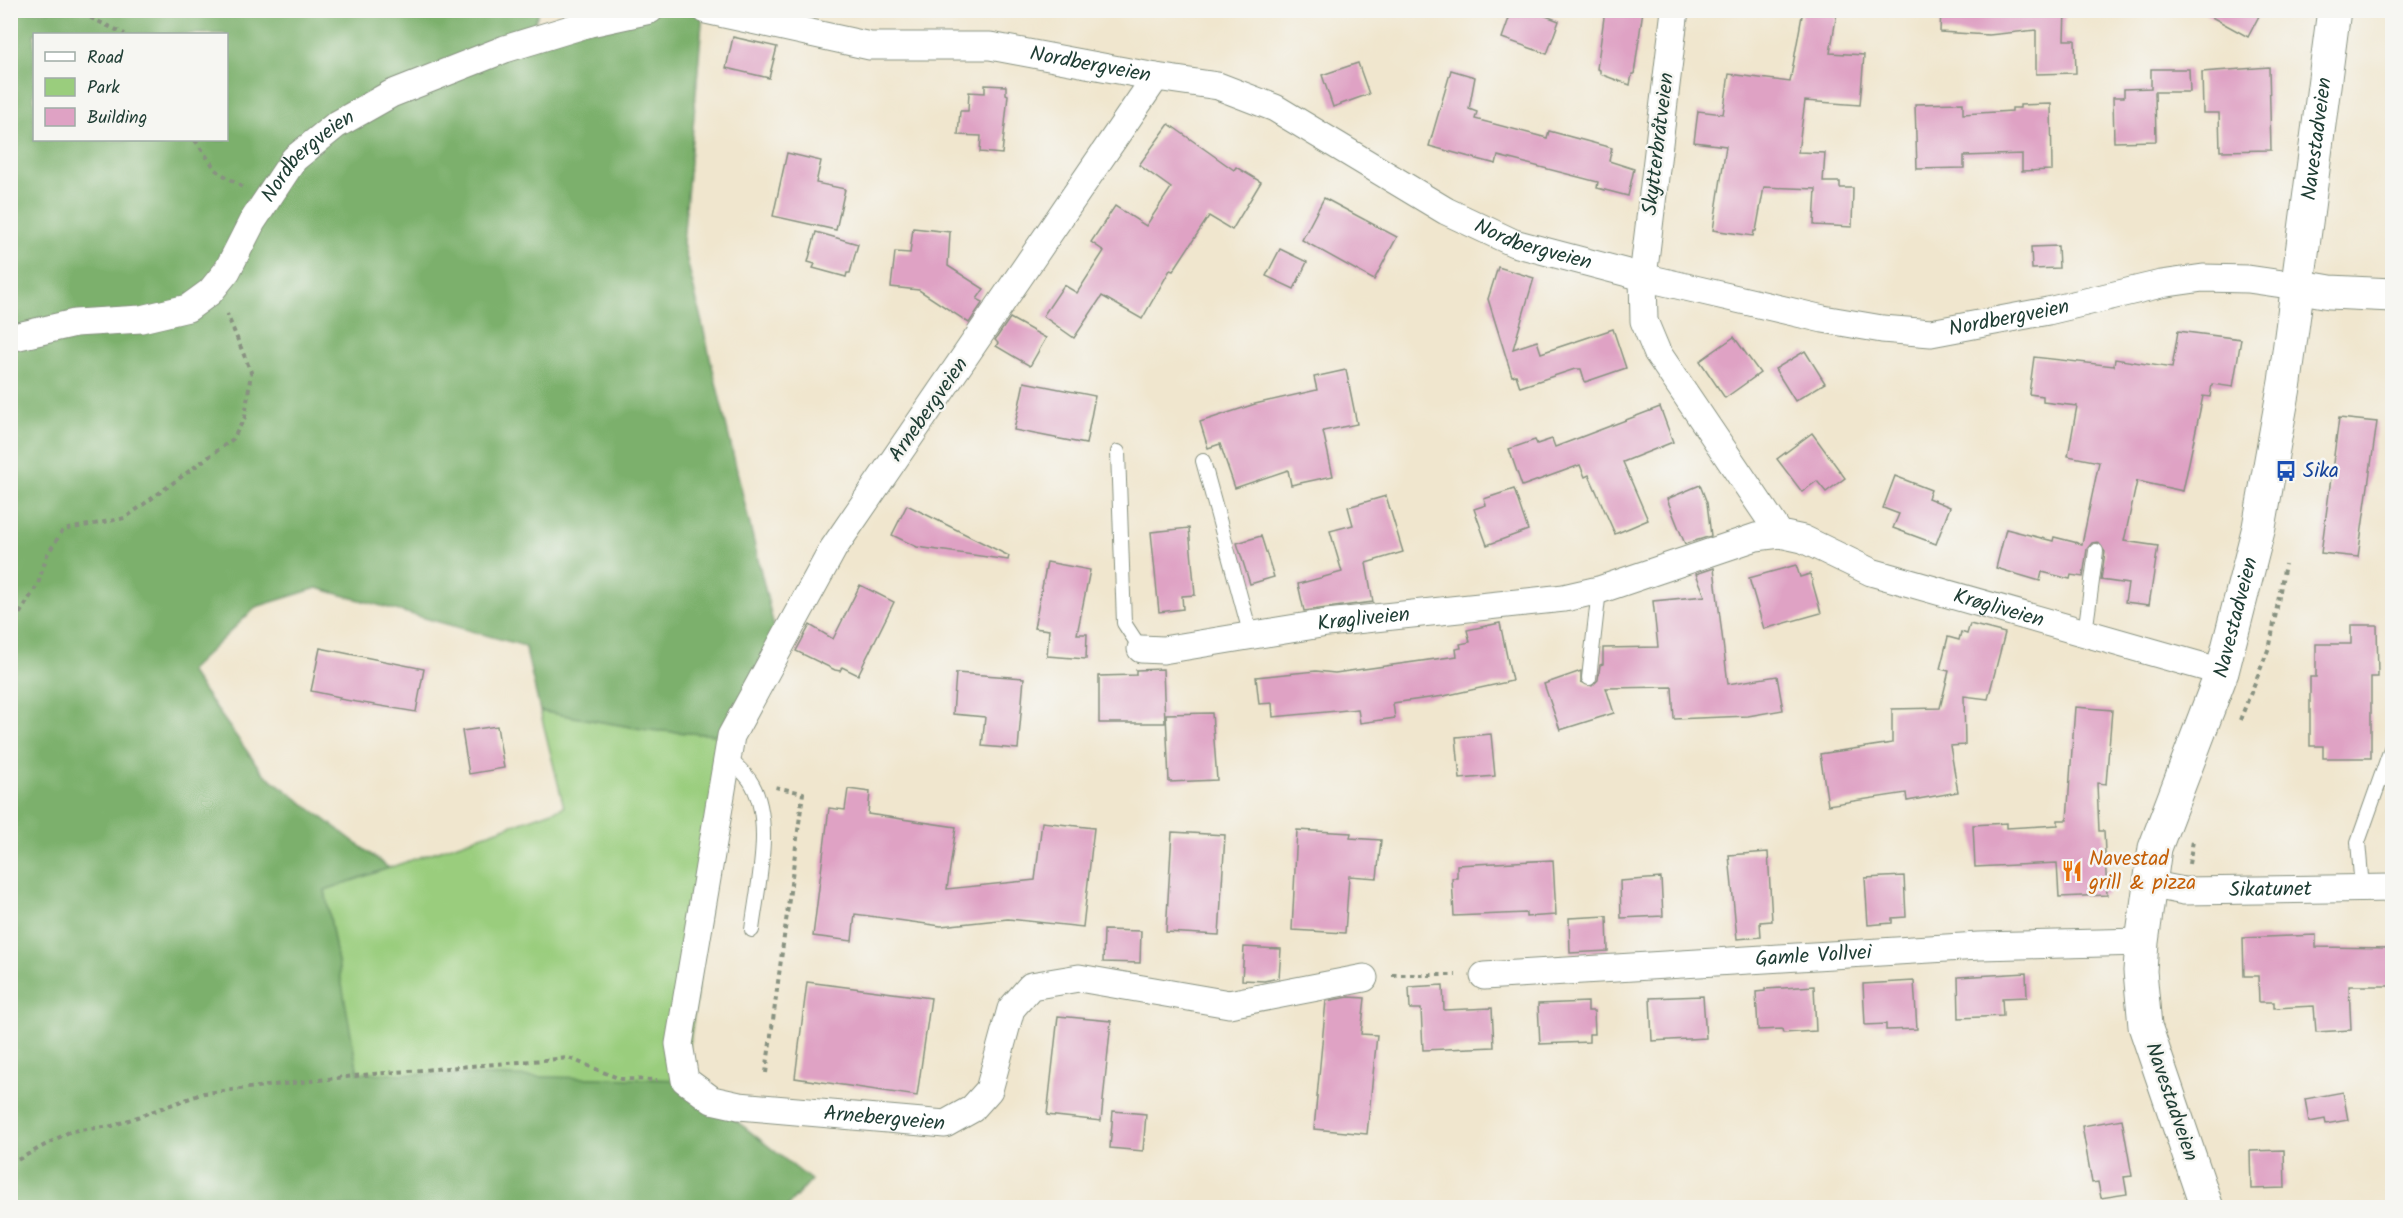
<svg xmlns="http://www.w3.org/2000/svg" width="2403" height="1218" viewBox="0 0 2403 1218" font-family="Kalam,sans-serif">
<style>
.green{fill:#9acd7d;stroke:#5c8558;stroke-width:1.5}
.forest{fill:#7bb06c;stroke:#4d7650;stroke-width:1.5;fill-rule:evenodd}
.building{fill:#dfa2c4}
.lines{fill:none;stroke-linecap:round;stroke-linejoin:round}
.service-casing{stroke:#889281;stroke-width:16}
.minor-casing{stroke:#889281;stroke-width:29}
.tertiary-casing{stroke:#889281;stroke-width:35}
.path{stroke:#889281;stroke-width:4;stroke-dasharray:4.5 4.5;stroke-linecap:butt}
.service{stroke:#fff;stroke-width:14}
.minor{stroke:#fff;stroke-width:27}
.tertiary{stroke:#fff;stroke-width:33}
.labels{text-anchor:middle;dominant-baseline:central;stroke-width:5;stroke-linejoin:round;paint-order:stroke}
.street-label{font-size:21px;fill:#1f3d34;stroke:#f6f6f2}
.transit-label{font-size:21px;fill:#164399;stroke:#f6f6f2;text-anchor:start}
.food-label{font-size:21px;fill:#c56008;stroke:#f6f6f2;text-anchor:start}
</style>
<rect width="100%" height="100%" fill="#f6f6f2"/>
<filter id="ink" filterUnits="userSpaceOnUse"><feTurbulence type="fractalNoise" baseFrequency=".0167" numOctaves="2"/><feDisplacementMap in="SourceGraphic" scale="12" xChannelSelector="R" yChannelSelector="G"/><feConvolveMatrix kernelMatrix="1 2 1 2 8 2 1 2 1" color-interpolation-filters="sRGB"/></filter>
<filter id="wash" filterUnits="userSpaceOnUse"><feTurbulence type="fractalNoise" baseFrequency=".008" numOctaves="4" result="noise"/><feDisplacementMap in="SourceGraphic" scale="24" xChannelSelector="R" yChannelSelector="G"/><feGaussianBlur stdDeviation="1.35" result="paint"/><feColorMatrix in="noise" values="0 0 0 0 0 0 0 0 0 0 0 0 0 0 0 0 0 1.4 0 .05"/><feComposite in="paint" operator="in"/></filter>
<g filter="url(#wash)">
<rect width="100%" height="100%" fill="#f0e6ce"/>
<polygon class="green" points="540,711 648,730 731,736 685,1080 357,1074 325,890 564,807"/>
<path class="forest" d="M10 11H539L535 21 539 38 650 11H703L683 243 779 648 731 736 648 730 540 711 525 646 317 588 256 607 189 671 262 772 389 868 325 890 358 1073 685 1080 811 1180 787 1207H11ZM34 34H226V140H34Z"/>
<g id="blocks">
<g class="building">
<polygon points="1512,10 1530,10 1559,21 1547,54 1502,38"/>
<polygon points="1605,10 1643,10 1634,74 1632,74 1630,85 1600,74 1600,70 1597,69"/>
<polygon points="1803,10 1837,13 1830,53 1864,55 1860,105 1805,101 1798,152 1825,153 1823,182 1840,182 1840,188 1853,188 1852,227 1814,225 1816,189 1764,187 1756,231 1754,231 1753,236 1713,230 1726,146 1694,142 1698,111 1723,114 1729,74 1790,82"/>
<polygon points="1941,10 2065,10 2064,40 2075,40 2076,73 2036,74 2036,30 1989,35 1940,32"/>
<polygon points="2199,10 2262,10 2248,37"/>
<polygon points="733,37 777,47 769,78 726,68"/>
<polygon points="1358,63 1369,94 1333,107 1322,75"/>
<polygon points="2269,67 2271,150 2220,151 2219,113 2203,113 2202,72"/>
<polygon points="2151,69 2189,69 2190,92 2155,92 2156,141 2114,142 2113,97 2124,97 2124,89 2151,88"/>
<polygon points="1451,70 1475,77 1469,109 1477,112 1475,119 1547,138 1549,131 1612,148 1609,161 1634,169 1628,196 1597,188 1598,182 1498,156 1496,164 1429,146"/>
<polygon points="985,85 1006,86 1006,94 1008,95 1002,154 980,152 981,136 958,135 960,111 968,111 969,92 985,93"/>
<polygon points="1963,103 1963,114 2012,111 2012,108 2020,108 2020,105 2051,104 2052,170 2022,171 2022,154 1964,156 1964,168 1917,169 1915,104"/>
<polygon points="1169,124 1234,170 1236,167 1261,182 1232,230 1209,216 1173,271 1170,270 1142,319 1102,296 1074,338 1043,316 1064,285 1077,293 1104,251 1091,242 1115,206 1146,226 1171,188 1139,165"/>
<polygon points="787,153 821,161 816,183 845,189 836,230 773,216"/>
<polygon points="1324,198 1397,237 1374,280 1302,240"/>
<polygon points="913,228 950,232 948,266 984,289 977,299 983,302 969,323 919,290 891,287 895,252 910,253"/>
<polygon points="816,232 858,244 850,273 847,273 846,277 813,268 815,264 808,262"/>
<polygon points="2058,246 2059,268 2032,269 2031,247"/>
<polygon points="1280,249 1307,262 1294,289 1266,276"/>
<polygon points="1498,267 1534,278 1513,349 1537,341 1541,353 1613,329 1626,368 1585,382 1581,369 1575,369 1520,387 1516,375 1512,376 1488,299"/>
<polygon points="1010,318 1046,338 1030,366 996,346 998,343 995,340"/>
<polygon points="2178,331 2241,339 2233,387 2212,384 2210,397 2203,396 2183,491 2137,481 2124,541 2158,546 2149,605 2125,602 2128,584 2101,580 2105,552 2098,542 2092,543 2087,549 2083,577 2071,575 2070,579 2042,572 2040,581 1996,568 2006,529 2053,541 2054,537 2082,544 2099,462 2068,456 2077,406 2043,402 2043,396 2029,394 2034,357 2114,366 2115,359 2172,368"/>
<polygon points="1734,337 1760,373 1725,398 1700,361"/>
<polygon points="1805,351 1825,383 1795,401 1775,369"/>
<polygon points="1346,370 1357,424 1323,431 1333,476 1291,485 1288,470 1235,488 1220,444 1208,448 1200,422 1255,404 1317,390 1314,377"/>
<polygon points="1024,382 1095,396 1086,444 1014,430"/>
<polygon points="1660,407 1673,442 1623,462 1648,520 1615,534 1589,475 1585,477 1580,465 1522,486 1509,449 1535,440 1537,444 1552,439 1555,447"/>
<polygon points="2339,418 2377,422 2358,557 2321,553"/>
<polygon points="1812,433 1845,478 1826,492 1817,481 1802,492 1777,459"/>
<polygon points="1895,476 1931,490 1928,498 1950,507 1936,544 1893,528 1899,514 1883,508"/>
<polygon points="1700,485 1707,503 1711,536 1685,544 1667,499"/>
<polygon points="1514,489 1528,530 1487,545 1474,509 1486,505 1484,499"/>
<polygon points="1386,496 1403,552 1366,563 1373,602 1304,611 1298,584 1342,572 1330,531 1353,525 1348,507"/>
<polygon points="907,505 1009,556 1008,560 917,547 892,535"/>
<polygon points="1189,528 1195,595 1182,596 1183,609 1159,612 1151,532"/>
<polygon points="1261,536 1274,577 1250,584 1237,543"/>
<polygon points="1047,562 1090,570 1077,634 1087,634 1086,659 1047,656 1049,630 1034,628"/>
<polygon points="1796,565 1800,577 1810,574 1821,613 1764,629 1749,578"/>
<polygon points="1714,568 1728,684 1777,676 1783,710 1748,716 1674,719 1672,687 1606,688 1614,713 1560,730 1544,684 1581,671 1581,682 1592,686 1598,680 1600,665 1603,664 1603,648 1658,647 1653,601 1705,596 1696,574"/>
<polygon points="860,585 894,602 858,675 842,667 840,671 835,670 796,651 810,625 833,639"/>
<polygon points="1500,623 1512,681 1444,696 1393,703 1395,718 1360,723 1358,709 1273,717 1272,703 1259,704 1256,677 1316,671 1335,673 1457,656 1456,649 1461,648 1460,644 1470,642 1467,630"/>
<polygon points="1970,624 2005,633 1988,699 1964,696 1965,745 1950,746 1958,792 1907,801 1906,793 1828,805 1820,754 1892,743 1892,709 1940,708 1949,671 1940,669 1948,637 1959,640 1961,632 1967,634"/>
<polygon points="2351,625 2377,625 2378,677 2371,677 2371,758 2323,758 2323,746 2310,746 2310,677 2316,677 2316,644 2351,644"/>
<polygon points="320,648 424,669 416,712 339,699 340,697 311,691"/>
<polygon points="1163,669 1165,723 1099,723 1099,676 1136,675 1136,670"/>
<polygon points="956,673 1024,678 1018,749 982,746 985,717 953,714"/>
<polygon points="2075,707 2112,710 2106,784 2097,783 2099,831 2104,831 2107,895 2059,897 2057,863 1975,867 1973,825 2007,823 2007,828 2058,825 2058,820 2067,820"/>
<polygon points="1212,713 1217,780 1169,782 1166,714"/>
<polygon points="497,726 504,768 469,774 462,731"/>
<polygon points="1491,734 1495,776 1460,779 1456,737"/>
<polygon points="848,789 870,792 868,814 956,827 947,889 1035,880 1042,822 1094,828 1083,927 1008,919 941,926 855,914 852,941 813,936 829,808 845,810"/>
<polygon points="1297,830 1351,833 1350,838 1381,840 1377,878 1349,876 1345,933 1292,930"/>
<polygon points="1172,832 1225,835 1219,935 1166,932"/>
<polygon points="1768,852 1772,921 1760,922 1761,937 1737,939 1729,855"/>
<polygon points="1553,860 1556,915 1526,917 1526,913 1454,916 1452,878 1457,878 1457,865"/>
<polygon points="1904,876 1906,917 1892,918 1892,923 1868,925 1865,878"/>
<polygon points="1661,878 1663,916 1621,918 1620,881"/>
<polygon points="1607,916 1608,951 1570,953 1569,918"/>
<polygon points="1104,930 1141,931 1140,963 1103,962"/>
<polygon points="2316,935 2316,947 2392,948 2392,986 2349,986 2351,1030 2316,1032 2314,1006 2274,1008 2274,1002 2259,1002 2258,976 2244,976 2243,938"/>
<polygon points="1244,947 1281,949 1279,978 1264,981 1242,980"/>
<polygon points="2026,973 2027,997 2002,998 2003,1016 1959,1018 1958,977"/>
<polygon points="1914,981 1917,1029 1886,1030 1886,1024 1865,1025 1863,984"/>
<polygon points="807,982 931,998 917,1096 795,1078"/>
<polygon points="1443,985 1444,1010 1492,1008 1494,1047 1423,1050 1421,1009 1410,1009 1409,987"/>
<polygon points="1814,986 1816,1031 1783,1033 1782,1029 1758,1030 1756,992 1765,991 1765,989"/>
<polygon points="1703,996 1706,1038 1652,1041 1650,998"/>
<polygon points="1349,997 1365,998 1361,1034 1377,1035 1367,1134 1314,1129 1326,1001"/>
<polygon points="1588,1002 1588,1011 1594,1011 1595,1034 1589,1034 1589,1042 1540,1044 1538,1004"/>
<polygon points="1058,1016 1111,1021 1101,1121 1047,1115"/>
<polygon points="2343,1092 2348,1120 2326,1124 2325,1119 2309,1122 2305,1099"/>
<polygon points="1113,1111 1146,1114 1143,1151 1110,1148"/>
<polygon points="2122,1119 2132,1176 2124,1177 2127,1194 2101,1198 2098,1182 2092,1183 2082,1126"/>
<polygon points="2284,1150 2285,1188 2251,1189 2250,1151"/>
</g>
</g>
</g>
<g filter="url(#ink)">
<use href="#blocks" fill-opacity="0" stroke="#889281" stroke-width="1.5"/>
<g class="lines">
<defs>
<g id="service">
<polyline points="1118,452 1124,623 1141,649"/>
<polyline points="1203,461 1251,636"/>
<polyline points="2085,633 2096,551"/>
<polyline points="1589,678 1599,590"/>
<path d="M727 757C735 765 747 774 752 784 774 823 757 888 752 930"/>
<polyline points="2362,888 2358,842 2392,746"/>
</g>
<g id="minor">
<path id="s1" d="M706 10 870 46H990L1156 77 1218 86 1275 108 1446 211 1514 243 1643 277 1823 319 1882 329 1931 333 2048 311 2161 284 2203 278 2248 279 2296 286"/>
<path id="s2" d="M1675 10 1643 277 1644 321 1657 352 1780 534 1803 539 1871 572 2222 672"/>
<path id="s3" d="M1156 77 833 549 731 736 679 1044 685 1080 712 1100 739 1106 945 1124 972 1109 989 1090 1011 1009 1031 986 1079 978 1229 1004 1364 978"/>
<path id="s4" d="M10 338 75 323 141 319 188 308 210 292 227 271 252 222 294 159 336 125 391 94 505 49 590 23 650 10"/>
<path id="s5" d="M1141 649 1163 650 1327 623 1564 598 1599 590 1756 537 1780 534"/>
<path id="s6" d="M2148 884 2184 891 2392 888"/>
<path id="s7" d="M1484 976 1979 946 2142 942"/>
</g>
<g id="tertiary">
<polyline points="2296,286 2330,292 2392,295"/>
<path id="s8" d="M2207 1208 2145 1026 2140 971 2142 942 2155 848 2222 672 2259 527 2285 382 2334 10"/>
</g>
</defs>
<use href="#service" class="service-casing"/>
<use href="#minor" class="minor-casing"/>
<use href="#tertiary" class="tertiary-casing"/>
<g class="path">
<polyline points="74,10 125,34"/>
<polyline points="195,140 216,170 242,187"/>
<polyline points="10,629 38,584 47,555 63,530 125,518 233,439 245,417 251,372 227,314"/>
<polyline points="2240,720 2270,645 2285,564"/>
<polyline points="2189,864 2193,841"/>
<polyline points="1392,975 1456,975"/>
<polyline points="766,1073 803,793 775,787"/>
<polyline points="10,1164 71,1131 112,1126 204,1093 373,1074 569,1058 620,1079 657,1080"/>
</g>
<use href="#service" class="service"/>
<use href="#minor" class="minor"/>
<use href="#tertiary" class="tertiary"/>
</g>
</g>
<defs>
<symbol id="bus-bare" viewBox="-9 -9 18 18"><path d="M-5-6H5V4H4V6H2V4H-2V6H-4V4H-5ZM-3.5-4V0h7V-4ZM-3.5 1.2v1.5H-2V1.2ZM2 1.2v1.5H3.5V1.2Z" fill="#1a4fb4" stroke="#f6f6f2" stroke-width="2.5" paint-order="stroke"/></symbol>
<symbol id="restaurant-bare" viewBox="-9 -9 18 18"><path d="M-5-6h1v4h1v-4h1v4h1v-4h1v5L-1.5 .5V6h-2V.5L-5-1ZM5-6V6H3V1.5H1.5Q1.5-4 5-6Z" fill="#e8710a" stroke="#f6f6f2" stroke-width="2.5" paint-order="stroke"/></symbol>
</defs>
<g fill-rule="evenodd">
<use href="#bus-bare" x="2271" y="456" width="30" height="30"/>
<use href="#restaurant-bare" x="2057" y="856" width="30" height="30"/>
</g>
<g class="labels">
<g class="street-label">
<text stroke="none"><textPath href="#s1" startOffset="390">Nordbergveien</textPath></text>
<text stroke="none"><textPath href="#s8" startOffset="1102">Navestadveien</textPath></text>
<text transform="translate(1659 144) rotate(-83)">Skytterbråtveien</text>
<text stroke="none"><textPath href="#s4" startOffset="378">Nordbergveien</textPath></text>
<text stroke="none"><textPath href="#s1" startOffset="874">Nordbergveien</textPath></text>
<text stroke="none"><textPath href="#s1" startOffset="1362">Nordbergveien</textPath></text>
<text transform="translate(929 410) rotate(-55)">Arnebergveien</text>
<text stroke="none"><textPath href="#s2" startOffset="798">Krøgliveien</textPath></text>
<text stroke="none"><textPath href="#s8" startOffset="616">Navestadveien</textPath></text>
<text stroke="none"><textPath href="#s5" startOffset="225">Krøgliveien</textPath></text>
<text stroke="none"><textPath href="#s6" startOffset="123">Sikatunet</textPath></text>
<text stroke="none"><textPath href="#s7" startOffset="330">Gamle Vollvei</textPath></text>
<text transform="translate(2171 1102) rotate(71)">Navestadveien</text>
<text stroke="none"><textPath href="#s3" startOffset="1341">Arnebergveien</textPath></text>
</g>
<g class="transit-label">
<text x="2303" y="471">Sika</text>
</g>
<g class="food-label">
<text x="2089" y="859">Navestad<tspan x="2089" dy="24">grill &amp; pizza</tspan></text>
</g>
</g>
<rect width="2403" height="1218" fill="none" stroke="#f6f6f2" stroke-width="36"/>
<rect x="33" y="33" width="195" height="108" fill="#f6f6f2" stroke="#a0aca6" stroke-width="1.5"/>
<rect x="45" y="52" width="30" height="9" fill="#ffffff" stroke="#a0aca6" stroke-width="1.5"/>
<text x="87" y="63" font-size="18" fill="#1f3d34">Road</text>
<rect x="45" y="78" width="30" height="18" fill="#9acd7d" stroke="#a0aca6" stroke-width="1.5"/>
<text x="87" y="93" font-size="18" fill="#1f3d34">Park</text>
<rect x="45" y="108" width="30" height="18" fill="#dfa2c4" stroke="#a0aca6" stroke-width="1.5"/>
<text x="87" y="123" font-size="18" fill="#1f3d34">Building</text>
</svg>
